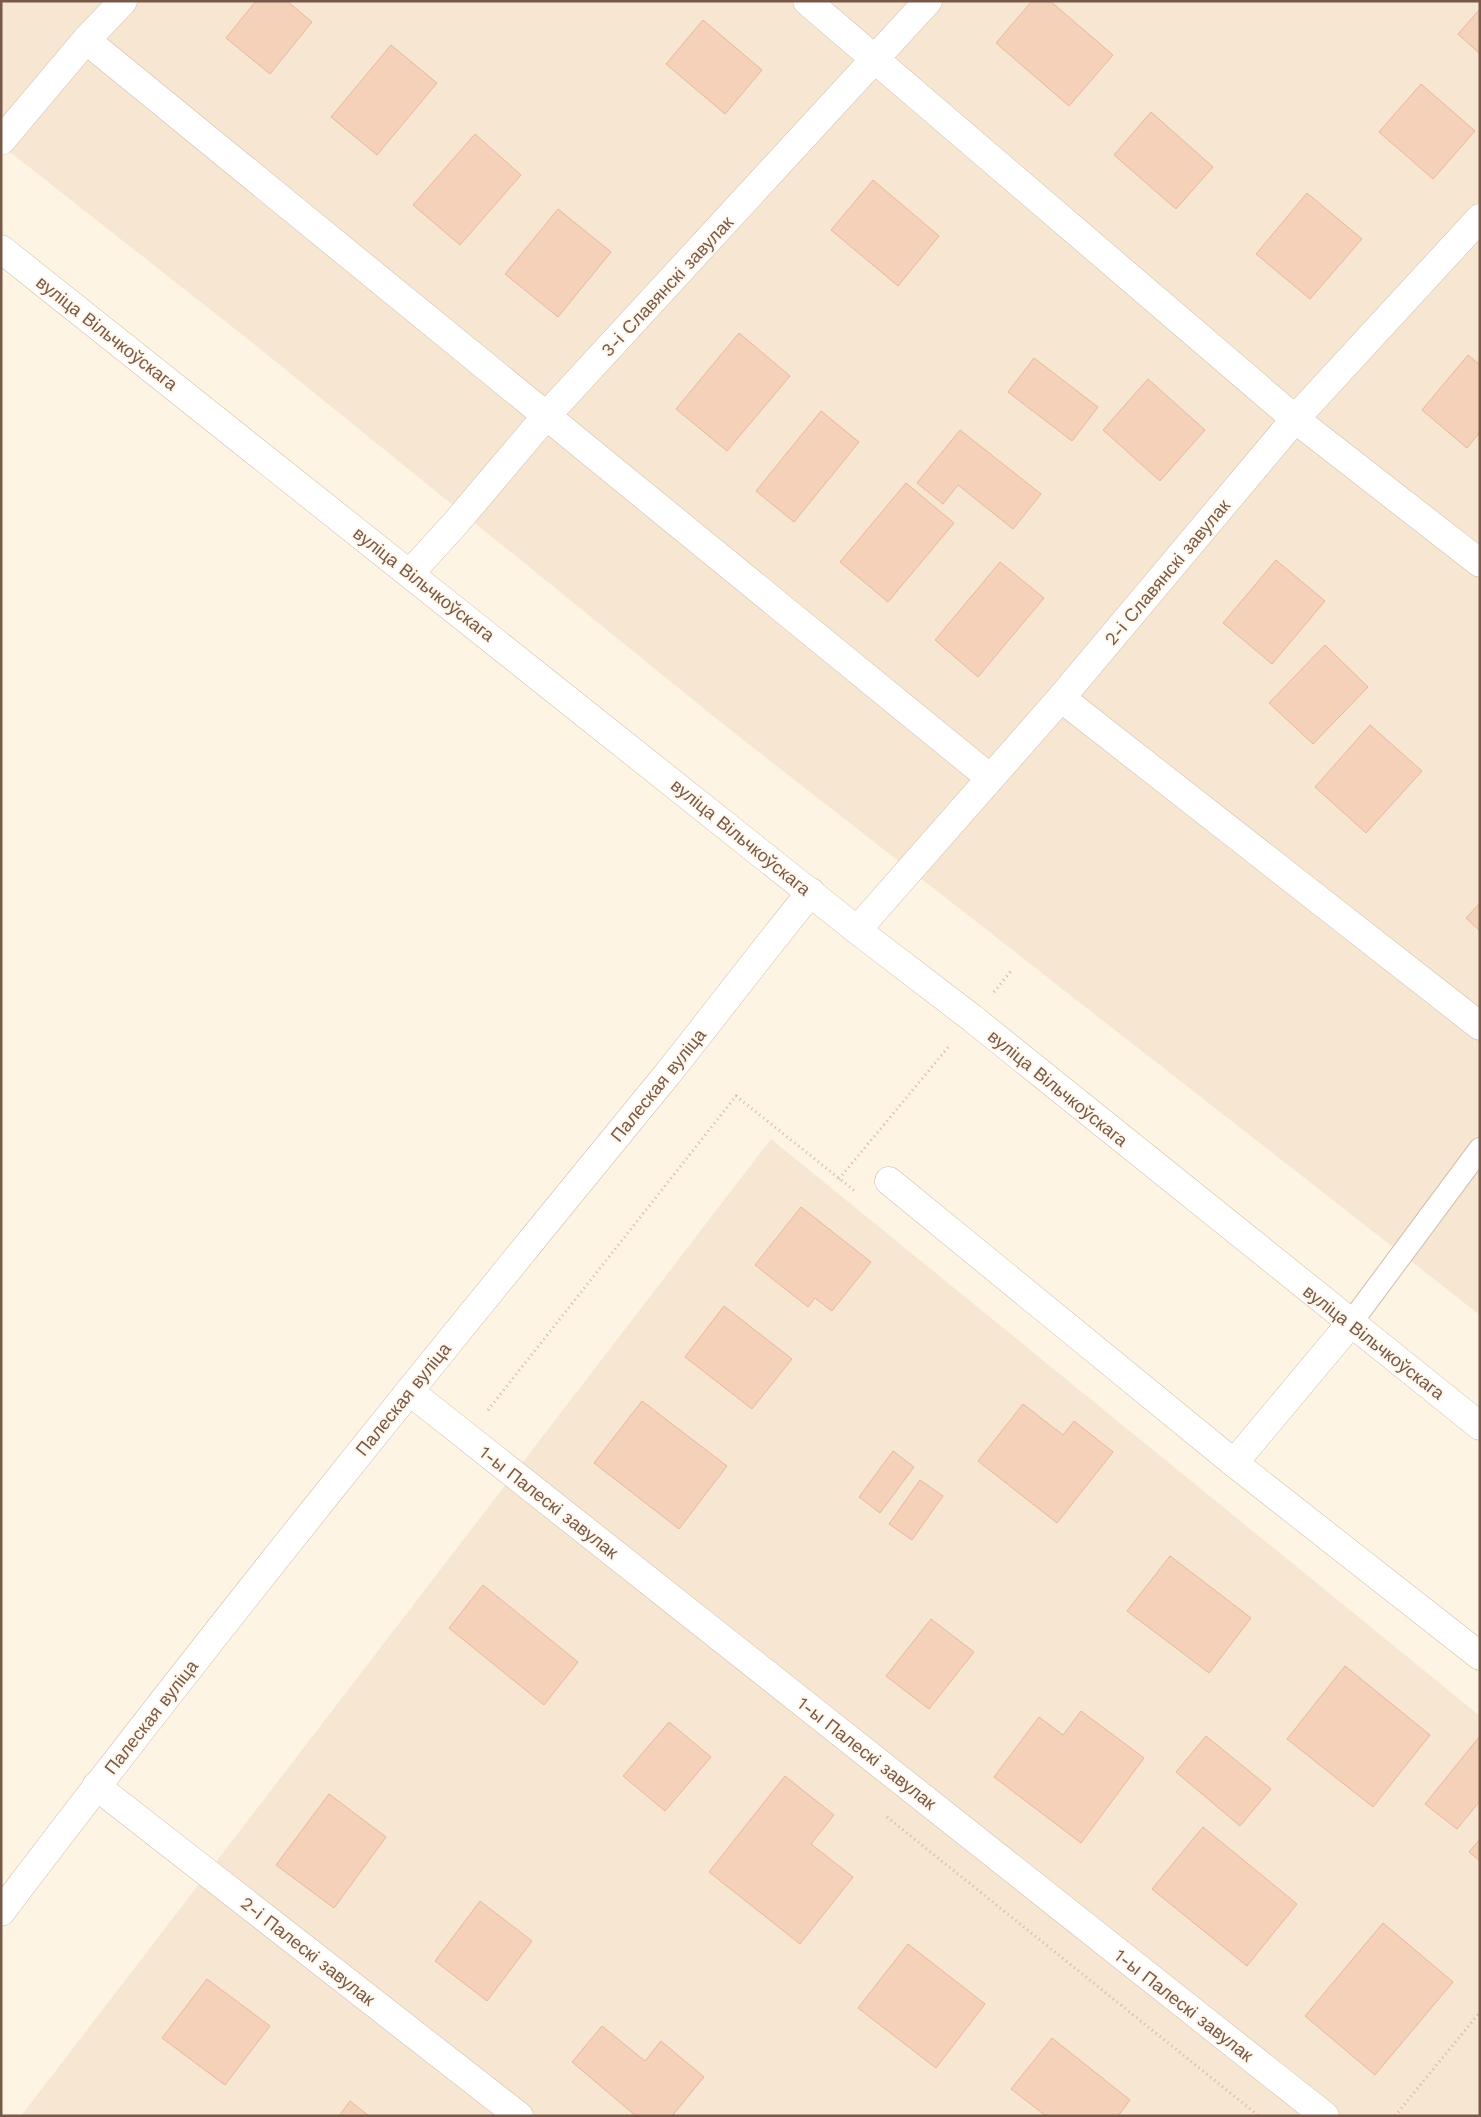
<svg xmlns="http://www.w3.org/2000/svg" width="1481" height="2117" viewBox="0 0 1481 2117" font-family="'Work Sans',sans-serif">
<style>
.residential{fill:#f6e6d2}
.building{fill:#f5d1ba;stroke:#e8b89a}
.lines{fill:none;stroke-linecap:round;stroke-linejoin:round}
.lane-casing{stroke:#d2bdac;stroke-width:24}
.street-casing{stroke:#d2bdac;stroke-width:29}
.secondary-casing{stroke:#d5bdaa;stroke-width:29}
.path{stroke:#dab59d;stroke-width:3;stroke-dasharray:1 4;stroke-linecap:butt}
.lane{stroke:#fff;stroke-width:22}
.street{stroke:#fff;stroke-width:28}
.secondary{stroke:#fff;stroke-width:28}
.labels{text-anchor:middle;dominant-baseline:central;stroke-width:4;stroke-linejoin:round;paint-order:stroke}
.street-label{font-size:18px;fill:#785948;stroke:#fff7ec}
</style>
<rect width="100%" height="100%" fill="#fef4e4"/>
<g class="residential">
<polygon points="1,1 1480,1 1480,1315 723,724 249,340 1,145"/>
<polygon points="771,1139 1480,1716 1480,2116 21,2116"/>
</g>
<g class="building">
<polygon points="256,1 287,1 312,22 270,74 226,38"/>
<polygon points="1032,1 1050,1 1113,55 1069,106 996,43"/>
<polygon points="1480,9 1480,54 1458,34"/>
<polygon points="703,20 762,70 725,114 666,64"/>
<polygon points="391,45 437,83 377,155 331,117"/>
<polygon points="1421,84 1475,131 1433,179 1379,132"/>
<polygon points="1151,112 1213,167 1176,209 1114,155"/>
<polygon points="475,134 521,175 460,245 413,205"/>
<polygon points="873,180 939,236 898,286 831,230"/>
<polygon points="1307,193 1362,239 1310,299 1256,254"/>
<polygon points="558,209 611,252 558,317 505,274"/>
<polygon points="739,333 790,376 727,451 676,409"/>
<polygon points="1468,355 1480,365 1480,432 1467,448 1422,410"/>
<polygon points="1034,358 1098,407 1072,441 1008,392"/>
<polygon points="1148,379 1205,430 1160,481 1103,430"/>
<polygon points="821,411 859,442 794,522 756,491"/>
<polygon points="960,430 1041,494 1013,529 958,485 943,504 917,483"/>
<polygon points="906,483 954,523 888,602 840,562"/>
<polygon points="1276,560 1325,601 1272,664 1223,623"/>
<polygon points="1000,562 1044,598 978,677 935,640"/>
<polygon points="1325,645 1368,687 1313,744 1269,703"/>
<polygon points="1370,725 1422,771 1366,833 1315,787"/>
<polygon points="1480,903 1480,931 1466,918"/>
<polygon points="801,1207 871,1262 832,1311 815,1298 808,1307 755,1265"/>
<polygon points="724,1306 792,1359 752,1409 685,1357"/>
<polygon points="642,1401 727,1466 679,1529 594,1463"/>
<polygon points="1023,1404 1063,1435 1074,1421 1113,1452 1057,1523 978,1461"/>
<polygon points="893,1451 914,1467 880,1513 859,1497"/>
<polygon points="920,1480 943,1496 912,1540 889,1524"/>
<polygon points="1170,1556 1251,1618 1209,1673 1127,1611"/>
<polygon points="483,1585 578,1662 544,1705 449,1628"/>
<polygon points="931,1619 974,1652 929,1709 886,1676"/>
<polygon points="1345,1666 1430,1735 1373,1807 1287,1739"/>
<polygon points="1081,1711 1144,1758 1081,1843 994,1777 1039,1717 1063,1735"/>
<polygon points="669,1722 711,1757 665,1811 623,1776"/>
<polygon points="1206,1736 1271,1789 1240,1826 1176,1772"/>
<polygon points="1480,1736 1480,1801 1457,1829 1425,1804"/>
<polygon points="785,1776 834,1815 811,1844 853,1877 800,1944 709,1872"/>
<polygon points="329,1794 386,1837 334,1908 276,1865"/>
<polygon points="1203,1827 1297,1904 1247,1966 1152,1889"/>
<polygon points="1480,1839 1480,1861 1469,1852"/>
<polygon points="480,1901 532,1941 487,2001 435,1961"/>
<polygon points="1383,1923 1453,1982 1375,2075 1305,2016"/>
<polygon points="908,1944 985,2004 936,2068 858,2008"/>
<polygon points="207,1979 270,2026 225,2085 162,2038"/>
<polygon points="602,2026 645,2061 661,2041 704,2077 672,2116 636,2116 572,2062"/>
<polygon points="1052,2038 1130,2100 1118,2116 1046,2116 1011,2089"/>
<polygon points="350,2101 369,2116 339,2116"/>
</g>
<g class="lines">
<defs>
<polyline id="lane" points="1350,1324 1480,1149"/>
<g id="street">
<polyline points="807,1 1295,419 1480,563"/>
<polyline points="86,40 990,778"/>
<polyline points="1,141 86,40 123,1"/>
<polyline points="410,573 454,525 547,415 928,1"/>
<polyline points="1061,698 1480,1026"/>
<polyline points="857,930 1061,698 1295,419 1480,218"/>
<polyline points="889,1181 1234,1463 1480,1656"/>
<polyline points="409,1391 1325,2116"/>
<polyline points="1234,1463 1350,1324"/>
<polyline points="96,1786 519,2116"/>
<path d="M1 1912C216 1628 440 1352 665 1077 714 1016 761 953 811 892"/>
</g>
<polyline id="secondary" points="1,249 857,930 972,1018 1480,1426"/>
</defs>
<use href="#lane" class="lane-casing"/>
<use href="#street" class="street-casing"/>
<use href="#secondary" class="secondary-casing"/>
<g class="path">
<polyline points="994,992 1011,971"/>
<polyline points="839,1179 950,1045"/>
<polyline points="488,1410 736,1096 856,1192"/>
<polyline points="887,1817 1259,2116"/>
<polyline points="1395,2116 1480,2012"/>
</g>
<use href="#lane" class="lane"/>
<use href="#street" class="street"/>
<use href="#secondary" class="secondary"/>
</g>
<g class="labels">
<g class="street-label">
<text transform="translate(667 286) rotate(-47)">3-і Славянскі завулак</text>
<text transform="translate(107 333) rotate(38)">вуліца Вільчкоўскага</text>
<text transform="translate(1167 572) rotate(-50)">2-і Славянскі завулак</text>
<text transform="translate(424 584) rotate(38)">вуліца Вільчкоўскага</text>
<text transform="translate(741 837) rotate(39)">вуліца Вільчкоўскага</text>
<text transform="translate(658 1085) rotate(-51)">Палеская вуліца</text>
<text transform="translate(1058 1088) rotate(39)">вуліца Вільчкоўскага</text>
<text transform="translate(1374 1342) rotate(38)">вуліца Вільчкоўскага</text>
<text transform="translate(403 1399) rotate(-51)">Палеская вуліца</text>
<text transform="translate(549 1502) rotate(38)">1-ы Палескі завулак</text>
<text transform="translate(151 1717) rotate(-52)">Палеская вуліца</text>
<text transform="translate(867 1753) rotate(38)">1-ы Палескі завулак</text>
<text transform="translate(308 1951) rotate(38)">2-і Палескі завулак</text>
<text transform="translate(1184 2005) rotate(38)">1-ы Палескі завулак</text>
</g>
</g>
<rect width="1481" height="2117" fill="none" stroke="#785948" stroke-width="5"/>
</svg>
